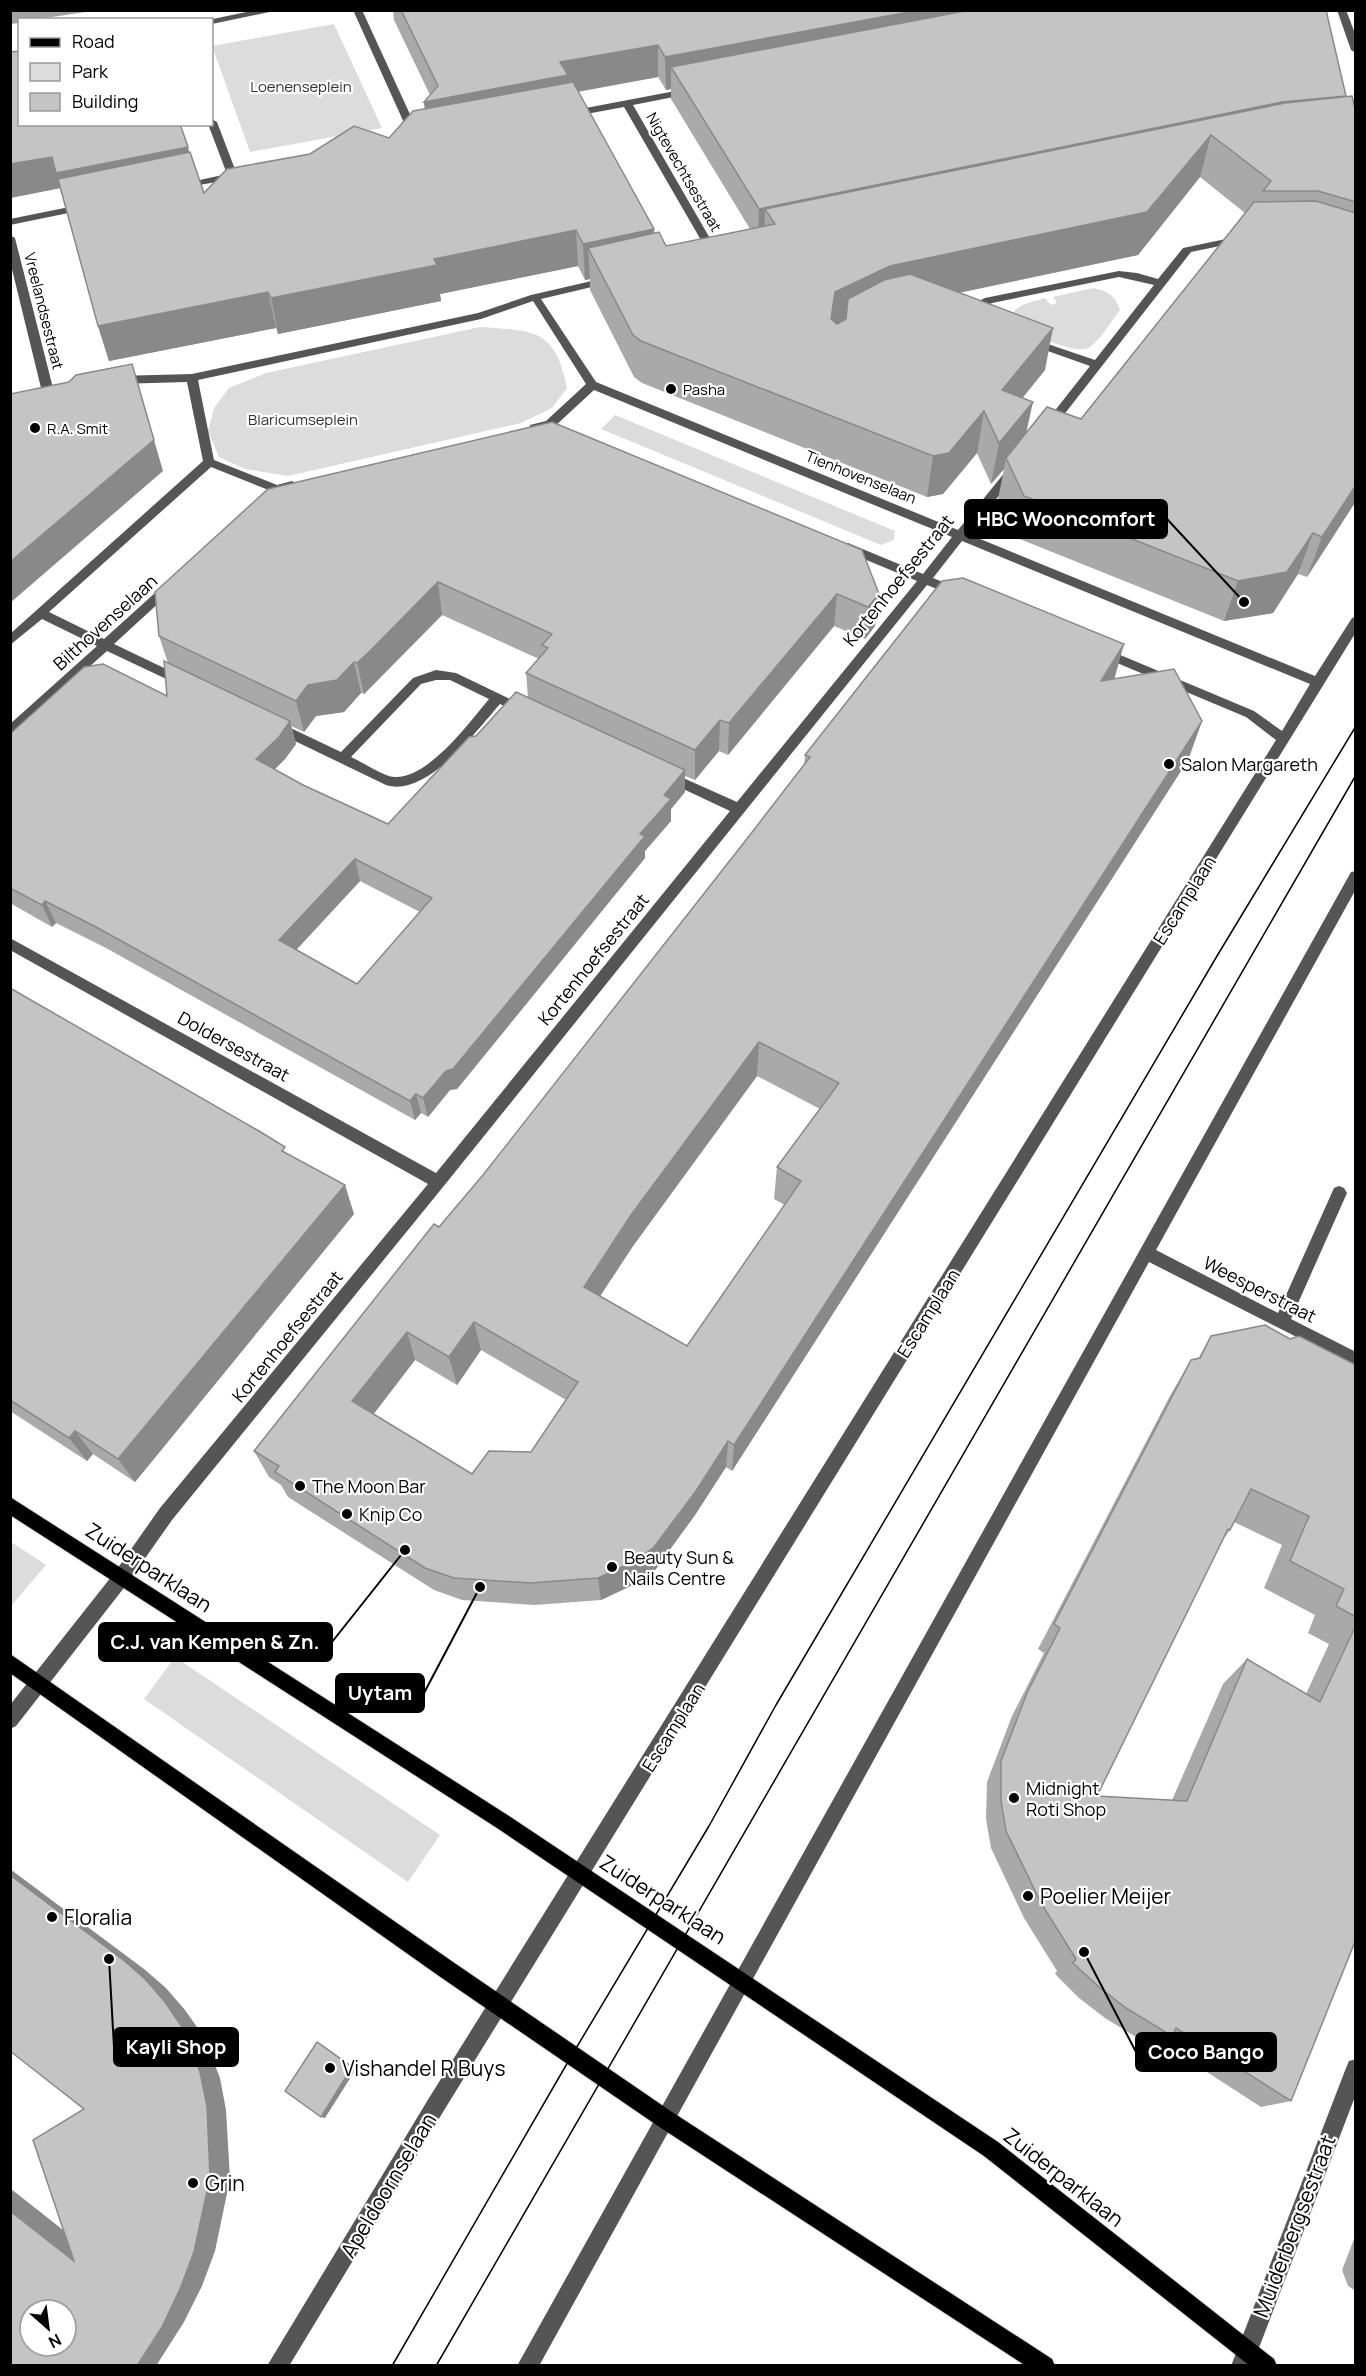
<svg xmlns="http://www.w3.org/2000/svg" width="1366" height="2376" viewBox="0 0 1366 2376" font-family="Manrope,sans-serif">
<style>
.green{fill:#dcdcdc}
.water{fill:#a3a3a3}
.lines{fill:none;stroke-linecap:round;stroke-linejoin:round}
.major-casing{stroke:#dbdbdb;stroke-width:2}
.minor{fill:#555;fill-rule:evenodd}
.major{fill:#000;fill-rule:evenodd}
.tram{stroke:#000;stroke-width:1.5}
.wall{fill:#a9a9a9;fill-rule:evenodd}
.shaded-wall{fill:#898989}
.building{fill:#c4c4c4;stroke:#898989;stroke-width:1.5;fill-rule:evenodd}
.poi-dot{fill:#000;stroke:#fff;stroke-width:2}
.labels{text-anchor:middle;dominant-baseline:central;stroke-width:4.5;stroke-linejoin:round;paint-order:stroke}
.far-park-label{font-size:15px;fill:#333;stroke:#fff}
.far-street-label{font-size:15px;fill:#000;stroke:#fff}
.far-poi-label{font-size:15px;fill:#000;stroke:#fff;text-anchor:start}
.street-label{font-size:18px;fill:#000;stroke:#fff}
.poi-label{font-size:18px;fill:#000;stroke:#fff;text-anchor:start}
.near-street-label{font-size:21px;fill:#000;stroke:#fff}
.near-poi-label{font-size:21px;fill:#000;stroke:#fff;text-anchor:start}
.leader{fill:none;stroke:#000;stroke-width:2}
.callout-dot{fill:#000;stroke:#fff;stroke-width:2}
.callout{fill:#000;stroke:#000;stroke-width:2}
.callout-label{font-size:20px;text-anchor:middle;font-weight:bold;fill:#fff}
</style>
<rect width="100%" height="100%" fill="#fff"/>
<g class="green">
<polygon points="334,24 382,128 250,152 212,46"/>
<path d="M1093 288C1108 291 1115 295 1120 310 1111 321 1102 338 1090 347 1078 357 1030 332 1015 326L1009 319C1016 304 1029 303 1045 298L1051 305 1057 303 1053 297Z"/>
<path d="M480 327C534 331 555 328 567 388L552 408 521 423 288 476 245 469 219 457 208 431 214 408 229 388 266 373Z"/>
<polygon points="615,415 895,531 894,540 881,545 601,429"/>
<polygon points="11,1542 46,1565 11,1606"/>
<polygon points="175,1657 440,1835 408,1882 144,1699"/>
</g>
<polygon class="water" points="11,10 92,10 92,11 39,19 20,20 19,23 11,24"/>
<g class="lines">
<defs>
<g id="major">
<polygon points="10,1497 509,1816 998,2142 1274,2359 1277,2366 1250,2366 984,2156 497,1828 10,1515"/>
<polygon points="10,1654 453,1962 672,2112 1052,2359 1055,2366 1026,2366 658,2126 439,1976 10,1673"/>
</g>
</defs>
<use href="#major" class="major-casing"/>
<g class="minor">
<polygon points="256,10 279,10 212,24 212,20 208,20"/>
<polygon points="353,10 362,10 420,136 418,138 410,136"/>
<polygon points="1337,10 1346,10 1356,36 1356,53 1351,50"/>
<polygon points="691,88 696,91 694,93 633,105 719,254 714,257 709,254 624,107 570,117 565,114 570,111"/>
<polygon points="212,119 217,122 236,172 242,175 233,179 177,189 177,185 227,174 208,124 212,124"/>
<polygon points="84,204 89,207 88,209 10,225 10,219"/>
<polygon points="10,235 15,238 54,392 48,396 42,392 10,261"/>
<polygon points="1240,236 1244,237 1244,241 1191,252 1052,430 1048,431 1042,427 1090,366 1025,343 1025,339 1033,339 1095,360 1154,285 1119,277 992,303 969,316 964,313 970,305 985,298 1119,271 1137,273 1158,279 1183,248"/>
<polygon points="609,277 614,280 613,282 541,299 596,382 958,530 1010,466 1018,466 1018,472 968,534 1315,676 1352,618 1356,617 1356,632 443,2112 289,2366 267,2366 429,2098 1276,740 1246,717 1098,655 1096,652 1098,649 1106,649 1254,711 1282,731 1310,684 962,541 933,578 962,590 962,596 954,596 927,585 443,1187 172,1520 127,1584 16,1726 10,1729 10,1705 115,1572 160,1508 428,1184 10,950 10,938 436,1173 730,811 662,779 661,776 662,773 672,773 737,802 917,581 840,549 840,543 848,543 923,574 952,537 594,390 554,427 530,431 530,425 546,421 586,384 533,301 481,319 198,380 214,460 277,485 292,481 298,485 296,488 276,493 211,467 49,612 104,639 166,583 174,583 174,589 114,644 187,679 189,682 187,685 179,685 107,651 10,737 10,724 97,646 42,619 10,645 10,634 203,461 187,382 117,384 111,380 117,376 192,374 478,313 531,295"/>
<path d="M436 670 456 673 510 699 512 702 506 707 500 704C477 730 427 798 386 785L270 729 269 726 275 721 280 723 341 752 413 678ZM436 680H450L489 699C469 723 428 779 394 777 383 776 362 762 351 757L421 684Z"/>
<polygon points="1356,871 1356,889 1156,1250 1278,1313 1334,1188 1339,1186 1344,1188 1347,1193 1291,1319 1356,1352 1356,1367 1149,1262 539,2366 517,2366 1351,872"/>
<polygon points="1356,2059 1356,2094 1252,2366 1231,2366 1346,2068 1349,2061"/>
</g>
<use href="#major" class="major"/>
<g class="tram">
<polyline points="392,2366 572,2055 709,1826 776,1705 1217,956 1356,726"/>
<polyline points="436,2366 1356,775"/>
</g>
</g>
<g class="wall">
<path d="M393 10H1326L1346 97 1356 113V501L1307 577 1298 574 1273 613 1224 621 1015 537 998 499 1004 469 991 484 977 453 943 494 927 497 642 383 634 377 590 290V279L585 280 578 266 440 294 441 301 278 334 276 328 109 361 98 326 60 188 10 198V52L189 153 204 193 310 154 389 138 425 109 424 102 430 95 394 20ZM658 77 666 90 671 89V99L750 229 666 246 654 233V229L578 92ZM1200 177 1245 213 1081 419 1027 432 1022 398 1045 370 959 293 1138 255Z"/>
<path d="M862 550 875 626 865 639 834 626 728 755 719 751 695 780 685 776V792L671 809V821L645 851V858L457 1089 450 1090 428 1117 421 1113 415 1120 106 948 56 923 52 927 10 903V734L167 696 168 663 159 636 155 592ZM442 615 539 659 526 673 528 698 388 824 303 785 274 770 285 759 296 744 291 726 304 732 316 716 344 712 361 693 364 694 376 682ZM360 881 420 912 357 984 296 950Z"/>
<path d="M1115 679 1202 721 1188 760 732 1471 726 1467 695 1515 655 1570 637 1583 601 1600 535 1605 462 1600 434 1590 288 1497 281 1485 269 1477 254 1451 483 1175 746 840 804 765 805 755ZM757 1076 820 1109 777 1167 774 1199 785 1205 687 1346 600 1296 633 1246ZM481 1350 566 1400 531 1452 472 1474 374 1414 415 1360 457 1385Z"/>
<polygon points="10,988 287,1154 354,1214 135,1482 93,1454 87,1461 10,1411"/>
<path d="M1211 1336 1290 1339 1356 1365V1939L1291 2101 1261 2107 1159 2041 1149 2045 1105 2018 1079 1998 1055 1974 1057 1971 1024 1918 991 1848 986 1819 987 1782 1012 1716 1044 1653 1038 1649 1171 1394 1191 1360 1198 1359ZM1234 1522 1282 1545 1264 1588 1315 1615 1308 1633 1329 1644 1306 1694 1247 1659 1223 1684 1172 1800 1097 1796 1224 1538 1230 1530Z"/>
<polygon points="1356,2234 1356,2291 1348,2286 1342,2270"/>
</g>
<g class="shaded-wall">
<polygon points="920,10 1089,10 671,67 671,89 666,90 665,57"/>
<polygon points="658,45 658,77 569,93 428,134 424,102 560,62"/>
<polygon points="1282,102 1273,135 1211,135 1200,177 1138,255 885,308 832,334 775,224 765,209 764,240 758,242 759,209"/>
<polygon points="188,147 196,178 61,188 10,198 10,164 52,157"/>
<polygon points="654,229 654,264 588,248 590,279 585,280 583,244"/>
<polygon points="576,230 578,266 440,294 441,301 278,334 271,298 434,259"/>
<polygon points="268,292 276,328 109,361 98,326"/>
<polygon points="1053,328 1045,370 995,432 1002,390"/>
<polygon points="132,364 163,471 10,603 10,562"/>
<polygon points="1033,402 1024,443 1006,458 1004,469 991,484 999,443"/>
<polygon points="984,411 977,453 943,494 927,497 933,456"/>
<polygon points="1356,485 1356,501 1307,577 1322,537"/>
<polygon points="1313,533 1298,574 1273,613 1224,621 1238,581"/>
<polygon points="438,582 442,615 364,694 357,663"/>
<polygon points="837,594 834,626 728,755 729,723"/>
<polygon points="879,594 875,626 865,639 868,607"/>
<polygon points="1124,644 1113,684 1101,681"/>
<polygon points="354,662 361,693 344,712 316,716 304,732 296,701 308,685"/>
<polygon points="720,720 719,751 695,780 695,750"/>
<polygon points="290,721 296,744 285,759 262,782 256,759"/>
<polygon points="1202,721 1188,760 732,1471 734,1445"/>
<polygon points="685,770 685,792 671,809 671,821 645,851 645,858 457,1089 450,1090 428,1117 423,1098 640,834 664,795"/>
<polygon points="355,859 360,881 286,961 279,940"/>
<polygon points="45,901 56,923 52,927 42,905"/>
<polygon points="759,1042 757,1076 633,1246 587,1316 584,1287 631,1215"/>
<polygon points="416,1094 421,1113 415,1120 410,1101"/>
<polygon points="345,1185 354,1214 135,1482 118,1459"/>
<polygon points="474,1322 481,1350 457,1385 449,1357"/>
<polygon points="407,1332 415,1360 363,1427 352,1401"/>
<polygon points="75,1431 93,1454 87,1461 69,1438"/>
<polygon points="728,1441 726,1467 695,1515 655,1570 637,1583 601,1600 598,1578"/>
<polygon points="10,1869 144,1969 166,1988 185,2010 204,2037 220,2078 226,2110 230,2179 215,2251 202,2286 184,2322 156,2366 137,2366 165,2002 10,1875"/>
<polygon points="317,2042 321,2044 356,2069 325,2118 321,2117"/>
<polygon points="10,2189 11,2189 100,2259 74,2261 10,2211"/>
</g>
<g class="building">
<polygon points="401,10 920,10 665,57 658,45 560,62 568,75 424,102 438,86"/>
<polygon points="970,10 1326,10 1346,96 1282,102 759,209 671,67"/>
<polygon points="20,51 20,124 180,124 188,147 56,173 52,157 10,164 10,52"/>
<polygon points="573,82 654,229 583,244 576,230 434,259 437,265 271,298 268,292 98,326 58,179 190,152 204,193 227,169 310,154 354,126 389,138 413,111"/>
<polygon points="1352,96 1356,113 1356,202 1318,191 1263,191 1271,181 1211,135 1147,212 890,266 835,292 831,319 837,324 846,319 848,299 884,280 910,274 1053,328 1002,390 1033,402 999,443 984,411 949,453 933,456 641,341 633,335 588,248 659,232 666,246 775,224 765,209 1285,103"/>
<polygon points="1316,201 1356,213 1356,485 1322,537 1313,533 1287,572 1238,581 1024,496 1006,458 1047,407 1081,419 1254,202"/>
<polygon points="132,364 154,440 10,562 10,394 69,382 76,375"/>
<polygon points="552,422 862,550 879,594 868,607 837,594 729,723 720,720 695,750 526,673 548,648 542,645 552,634 438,582 370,651 357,663 354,662 337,680 308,685 296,701 159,636 155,592 268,489"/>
<path d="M963 578 1124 644 1101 681 1174 669 1202 721 734 1445 728 1441 696 1491 654 1547 635 1561 598 1578 530 1583 454 1578 425 1568 275 1472 279 1466 254 1451 434 1224 439 1227 483 1175 746 840 810 757 805 755 942 581ZM759 1042 839 1083 777 1167 801 1181 687 1346 584 1287 631 1215ZM474 1322 578 1382 531 1452 489 1451 472 1474 352 1401 407 1332 449 1357Z"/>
<path d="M164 661 290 721 279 737 256 759 303 785 388 824 469 737 476 736 516 692 685 770 664 795 671 799 640 834 645 836 453 1069 446 1071 423 1098 416 1094 410 1101 96 927 45 901 42 905 10 888V734L84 667 103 664 167 696ZM355 859 432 898 357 984 279 940Z"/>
<polygon points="10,988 259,1131 285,1147 282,1151 345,1185 118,1459 75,1431 69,1438 10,1400"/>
<polygon points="1265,1325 1290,1339 1299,1336 1356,1365 1356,1617 1336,1606 1344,1589 1290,1561 1309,1516 1251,1489 1230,1530 1228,1529 1097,1796 1187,1801 1247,1659 1320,1702 1356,1625 1356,1939 1291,2101 1176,2028 1172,2036 1126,2008 1099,1987 1073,1963 1076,1959 1041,1903 1006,1831 1001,1801 1001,1761 1027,1693 1060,1628 1054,1624 1191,1360 1200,1358 1211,1336"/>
<path d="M10 1875 122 1959 145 1979 165 2002 184 2030 200 2072 207 2106 210 2177 194 2252 180 2289 162 2327 137 2366H10V2211L74 2261 33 2140 84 2109 10 2051ZM30 2310H66V2346H30Z"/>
<polygon points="317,2042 352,2067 321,2117 285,2091"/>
</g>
<g class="poi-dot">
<circle cx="671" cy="389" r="6"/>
<circle cx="35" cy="428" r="6"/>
<circle cx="1169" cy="764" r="6"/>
<circle cx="300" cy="1486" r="6"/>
<circle cx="347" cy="1514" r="6"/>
<circle cx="612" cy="1567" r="6"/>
<circle cx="1014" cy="1798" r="6"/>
<circle cx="1028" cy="1896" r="6"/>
<circle cx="52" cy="1917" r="6"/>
<circle cx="330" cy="2068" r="6"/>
<circle cx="193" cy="2183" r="6"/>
</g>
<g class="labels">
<g class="far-park-label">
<text x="301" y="86">Loenenseplein</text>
<text x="303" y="419">Blaricumseplein</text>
</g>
<g class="far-street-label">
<text transform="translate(684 172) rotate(60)">Nigtevechtsestraat</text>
<text transform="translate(44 311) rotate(76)">Vreelandsestraat</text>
<text transform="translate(861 477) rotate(22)">Tienhovenselaan</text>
</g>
<g class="far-poi-label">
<text x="683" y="389">Pasha</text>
<text x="47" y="428">R.A. Smit</text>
</g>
<g class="street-label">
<text transform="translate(898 580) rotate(-51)">Kortenhoefsestraat</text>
<text transform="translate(105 622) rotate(-42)">Bilthovenselaan</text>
<text transform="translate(1184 900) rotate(-58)">Escamplaan</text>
<text transform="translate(593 959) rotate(-51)">Kortenhoefsestraat</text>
<text transform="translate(234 1046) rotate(29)">Doldersestraat</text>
<text transform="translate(1260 1289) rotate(27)">Weesperstraat</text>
<text transform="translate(928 1313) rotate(-58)">Escamplaan</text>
<text transform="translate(287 1336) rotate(-51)">Kortenhoefsestraat</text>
<text transform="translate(673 1727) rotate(-58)">Escamplaan</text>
</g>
<g class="poi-label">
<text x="1181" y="764">Salon Margareth</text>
<text x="312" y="1486">The Moon Bar</text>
<text x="359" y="1514">Knip Co</text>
<text x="624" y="1557">Beauty Sun &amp;<tspan x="624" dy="21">Nails Centre</tspan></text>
<text x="1026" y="1788">Midnight<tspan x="1026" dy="21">Roti Shop</tspan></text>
</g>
<g class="near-street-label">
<text transform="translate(149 1567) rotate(33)">Zuiderparklaan</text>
<text transform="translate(663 1899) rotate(33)">Zuiderparklaan</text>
<text transform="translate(1064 2177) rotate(38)">Zuiderparklaan</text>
<text transform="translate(388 2185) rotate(-59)">Apeldoornselaan</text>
<text transform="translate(1294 2226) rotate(-69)">Muiderbergsestraat</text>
</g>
<g class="near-poi-label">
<text x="1040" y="1896">Poelier Meijer</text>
<text x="64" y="1917">Floralia</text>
<text x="342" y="2068">Vishandel R Buys</text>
<text x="205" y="2183">Grin</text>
</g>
</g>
<path class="leader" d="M1244 602L1167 519M405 1550L332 1642M480 1587L424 1693M109 1959L114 2047M1084 1952L1136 2052"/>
<g class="callout-dot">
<circle cx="1244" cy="602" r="6"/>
<circle cx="405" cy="1550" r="6"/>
<circle cx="480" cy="1587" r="6"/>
<circle cx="109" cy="1959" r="6"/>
<circle cx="1084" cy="1952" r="6"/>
</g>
<g class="callout">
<rect x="965" y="500" width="202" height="38" rx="6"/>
<rect x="99" y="1623" width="233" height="38" rx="6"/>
<rect x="336" y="1674" width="88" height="38" rx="6"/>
<rect x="114" y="2028" width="124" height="38" rx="6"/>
<rect x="1136" y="2033" width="140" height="38" rx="6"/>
</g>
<g class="callout-label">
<text x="1066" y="526">HBC Wooncomfort</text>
<text x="215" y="1649">C.J. van Kempen &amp; Zn.</text>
<text x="380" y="1700">Uytam</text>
<text x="176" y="2054">Kayli Shop</text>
<text x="1206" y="2059">Coco Bango</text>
</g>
<rect width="1366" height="2376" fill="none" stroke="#000000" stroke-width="24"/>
<rect x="18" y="18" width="195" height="108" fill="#ffffff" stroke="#999999" stroke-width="1.5"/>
<rect x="30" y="38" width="30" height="9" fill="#000000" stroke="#999999" stroke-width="1.5"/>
<text x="72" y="48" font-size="18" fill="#000000">Road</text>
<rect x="30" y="63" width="30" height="18" fill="#dcdcdc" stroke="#999999" stroke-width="1.5"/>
<text x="72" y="78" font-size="18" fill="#000000">Park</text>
<rect x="30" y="93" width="30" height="18" fill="#c4c4c4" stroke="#999999" stroke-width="1.5"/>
<text x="72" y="108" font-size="18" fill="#000000">Building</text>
<g transform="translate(48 2328) rotate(152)"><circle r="28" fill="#ffffff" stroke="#999999" stroke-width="1.5"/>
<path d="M0-4.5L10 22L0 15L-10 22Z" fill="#000000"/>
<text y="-9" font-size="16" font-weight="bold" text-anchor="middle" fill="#000000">N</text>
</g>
</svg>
